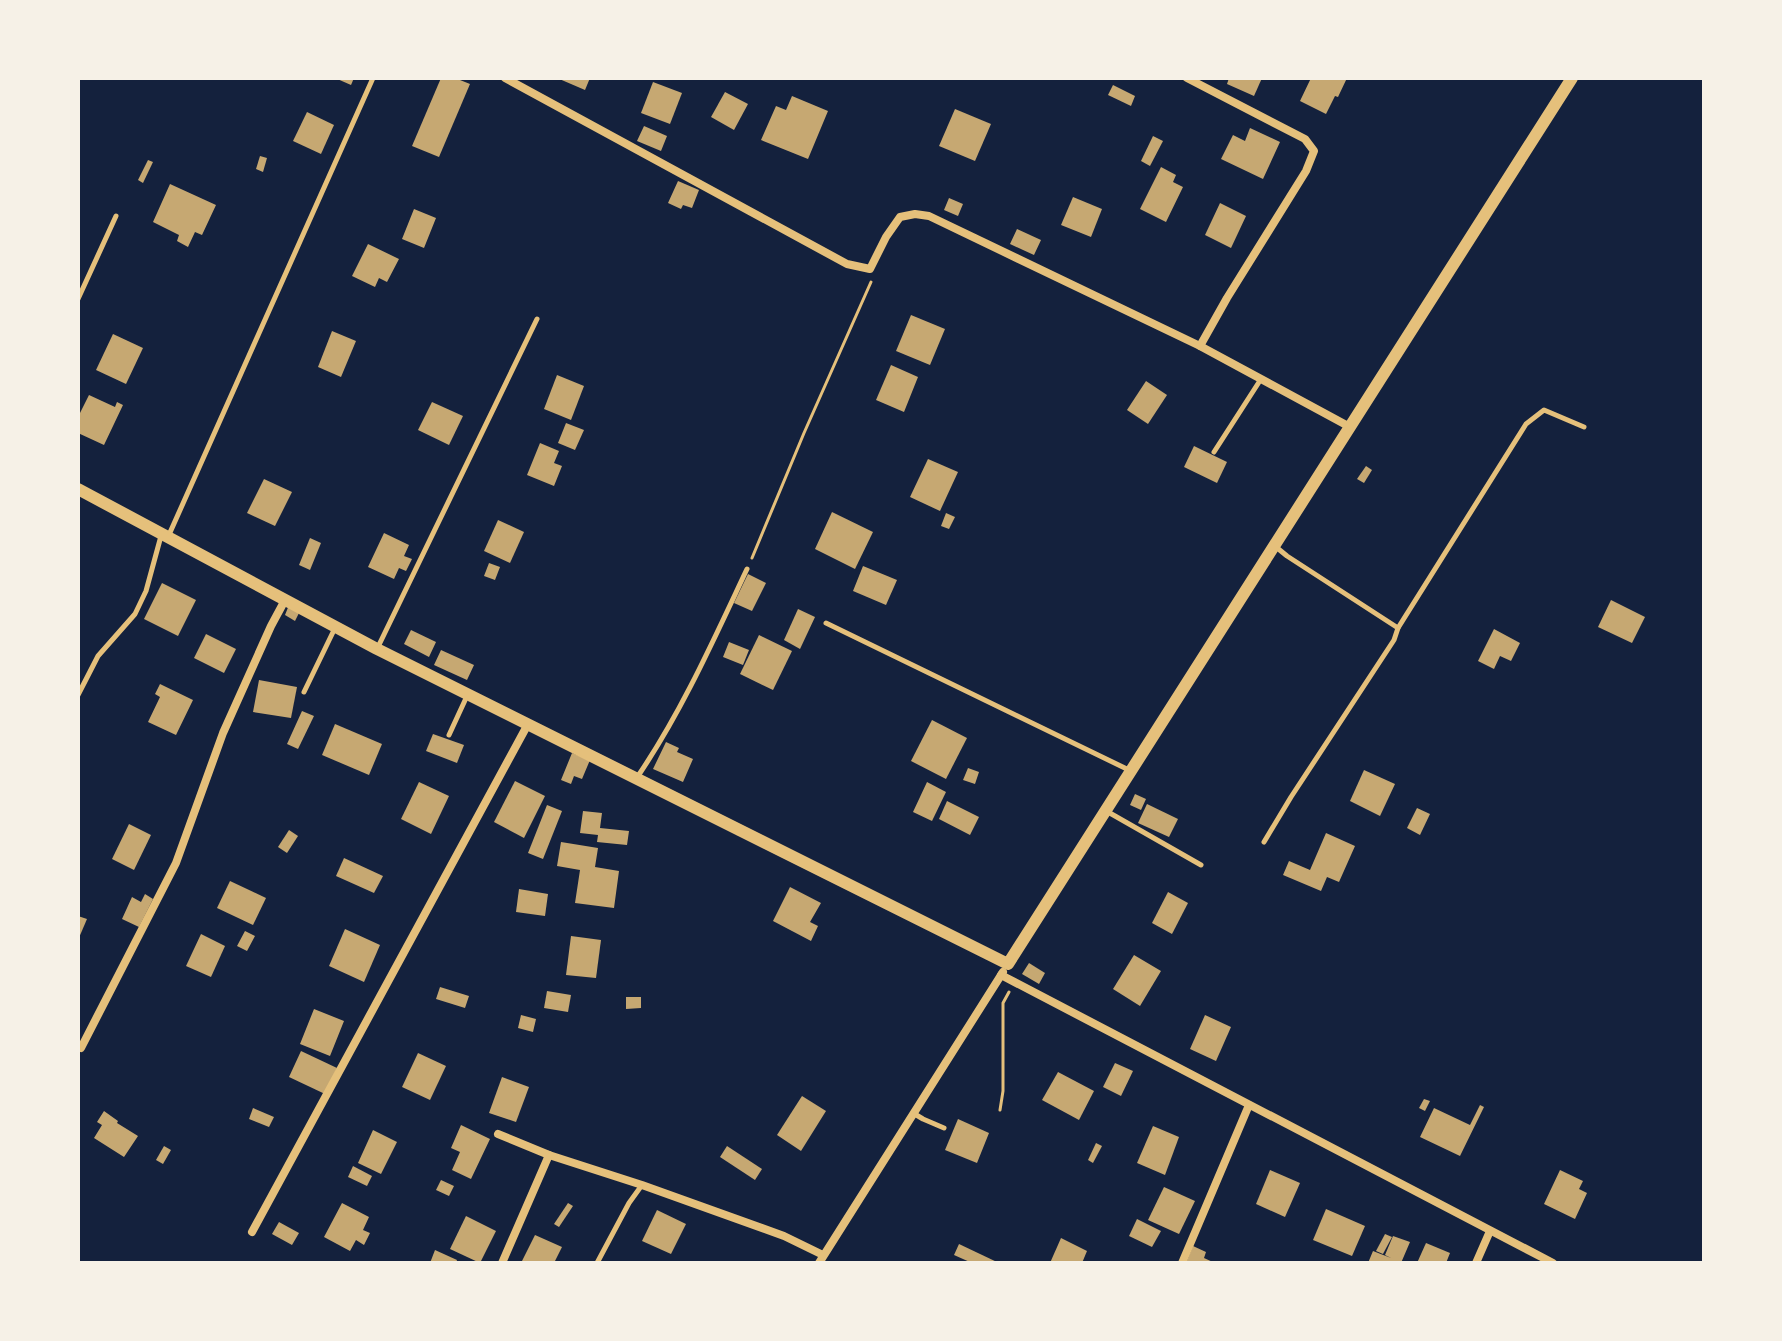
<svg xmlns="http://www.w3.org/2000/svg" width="1782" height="1341" viewBox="0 0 1782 1341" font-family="Merriweather,serif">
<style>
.building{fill:#c6a872}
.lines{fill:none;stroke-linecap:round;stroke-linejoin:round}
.path{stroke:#e5c07b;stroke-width:3}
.service{stroke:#e5c07b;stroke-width:5}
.minor{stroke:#e5c07b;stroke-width:8}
.tertiary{stroke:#e5c07b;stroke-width:12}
</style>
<rect width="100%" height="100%" fill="#14213d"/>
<g class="building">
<polygon points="335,78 354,78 351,85"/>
<polygon points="441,78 455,78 470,84 439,157 412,146"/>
<polygon points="557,78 590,78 585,90"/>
<polygon points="1229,78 1262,78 1254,96 1227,84"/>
<polygon points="1311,78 1347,78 1338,97 1335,96 1326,114 1300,101"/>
<polygon points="653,82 682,93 670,124 641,113"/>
<polygon points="1113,85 1135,96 1131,106 1108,95"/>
<polygon points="725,92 748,104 734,130 711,117"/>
<polygon points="792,96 828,111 808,159 761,140 776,106 786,110"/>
<polygon points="955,109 991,124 975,161 939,146"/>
<polygon points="307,112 334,125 321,154 293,141"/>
<polygon points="644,126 667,136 661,151 637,141"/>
<polygon points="1250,128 1280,142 1263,179 1221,159 1233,135 1245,141"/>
<polygon points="1153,136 1163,141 1150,166 1141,161"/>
<polygon points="260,156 267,158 263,172 256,169"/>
<polygon points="148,160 153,162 143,183 138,180"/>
<polygon points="1161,167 1176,175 1173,182 1183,187 1166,222 1140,209"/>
<polygon points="678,181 699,190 692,208 683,205 681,209 668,203"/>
<polygon points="170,184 216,205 202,235 195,232 188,247 177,241 179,235 153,222"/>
<polygon points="1073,197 1102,209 1091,237 1061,225"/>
<polygon points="949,198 963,204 958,216 944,210"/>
<polygon points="1220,203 1246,216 1231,248 1205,235"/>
<polygon points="414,209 436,218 424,248 402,239"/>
<polygon points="1017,229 1041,240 1034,255 1010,244"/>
<polygon points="368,244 399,259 387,282 379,278 375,287 352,276"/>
<polygon points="911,315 945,329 930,365 896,351"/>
<polygon points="332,331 356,341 341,377 318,367"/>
<polygon points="113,334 143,348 126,384 96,370"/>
<polygon points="891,365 918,377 904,412 876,400"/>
<polygon points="557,375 584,386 571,420 544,409"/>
<polygon points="1146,381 1167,395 1148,424 1127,410"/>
<polygon points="89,395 115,407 117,402 123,405 104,445 78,433 78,417"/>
<polygon points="432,402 463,416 449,445 418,430"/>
<polygon points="566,423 584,430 575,450 558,443"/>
<polygon points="540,443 559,451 554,463 562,466 554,486 527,475"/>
<polygon points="1194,446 1227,462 1217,483 1184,467"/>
<polygon points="928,459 958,472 940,511 910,497"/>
<polygon points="1366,466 1372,470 1364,483 1357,479"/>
<polygon points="264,479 292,492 275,526 247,513"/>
<polygon points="832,512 873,532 855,569 815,549"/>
<polygon points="946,513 955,517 949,529 941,526"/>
<polygon points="498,520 524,532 510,563 484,551"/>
<polygon points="384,533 409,545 404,556 412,559 406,571 399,568 394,579 368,567"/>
<polygon points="310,538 321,543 310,570 299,565"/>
<polygon points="489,563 500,567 495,580 484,576"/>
<polygon points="863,566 897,580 886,605 853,591"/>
<polygon points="748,574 766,583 752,611 734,603"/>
<polygon points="162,583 196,600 178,636 144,619"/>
<polygon points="1611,600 1645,617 1632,643 1598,627"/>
<polygon points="289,605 300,611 295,621 285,615"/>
<polygon points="798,609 815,617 800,649 784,640"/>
<polygon points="1494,629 1520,643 1511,661 1500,656 1494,669 1478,661"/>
<polygon points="411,630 436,642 429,657 404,644"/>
<polygon points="206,634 236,649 224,673 194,658"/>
<polygon points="759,635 792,651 773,690 740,674"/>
<polygon points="729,642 749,650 743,665 723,657"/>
<polygon points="441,650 474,665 467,680 434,665"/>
<polygon points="259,680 297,687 291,718 253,712"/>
<polygon points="160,684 193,700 176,735 148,722 160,697 155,694"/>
<polygon points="302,711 314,716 298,749 287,744"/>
<polygon points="932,720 967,738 946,779 911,761"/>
<polygon points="335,724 382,744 369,775 322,755"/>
<polygon points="433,734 464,745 457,763 426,751"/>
<polygon points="666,742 679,748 677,752 693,759 683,782 653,769"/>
<polygon points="572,753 590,760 582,779 574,776 571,784 561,780"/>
<polygon points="968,768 979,772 975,784 963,780"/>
<polygon points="1364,770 1395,784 1380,816 1350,801"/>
<polygon points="515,781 545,796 524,838 494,822"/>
<polygon points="419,782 449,796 431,834 401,819"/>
<polygon points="927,782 946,792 932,821 913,812"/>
<polygon points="1135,794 1146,799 1141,810 1130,805"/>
<polygon points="947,801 979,817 970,835 939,819"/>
<polygon points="1147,804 1178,819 1169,837 1138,823"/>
<polygon points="547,805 562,811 543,859 528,853"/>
<polygon points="1417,808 1430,814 1420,835 1407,828"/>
<polygon points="583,811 602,813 600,828 629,831 627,845 597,842 598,835 580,833"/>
<polygon points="129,824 151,835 134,870 112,859"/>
<polygon points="289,830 298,836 287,853 278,847"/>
<polygon points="1326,833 1355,846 1339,882 1327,877 1321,891 1283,875 1289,861 1310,870"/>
<polygon points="561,842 598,848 595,867 619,871 614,908 575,903 580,870 557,866"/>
<polygon points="344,858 383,876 374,893 336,876"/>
<polygon points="230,881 266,898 253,925 217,908"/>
<polygon points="790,887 821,903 810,922 818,926 811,941 773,921"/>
<polygon points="519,889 548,894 545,916 516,912"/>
<polygon points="1168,892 1188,903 1172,934 1152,923"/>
<polygon points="145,894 153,899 139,927 122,919 132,897 141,902"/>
<polygon points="78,916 87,919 78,940"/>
<polygon points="345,929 380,945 364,982 329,966"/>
<polygon points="245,931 255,936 247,951 237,946"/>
<polygon points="201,934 225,946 211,977 186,966"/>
<polygon points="571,936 601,940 596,978 566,975"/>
<polygon points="1134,955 1161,971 1140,1006 1113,989"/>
<polygon points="1029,963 1045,973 1039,984 1022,974"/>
<polygon points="440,987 469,996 465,1008 436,999"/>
<polygon points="547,991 571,995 568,1012 544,1008"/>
<polygon points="626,997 641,997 641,1008 626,1009"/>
<polygon points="314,1009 344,1021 330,1056 300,1044"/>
<polygon points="521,1015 536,1019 533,1032 518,1028"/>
<polygon points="1205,1015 1231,1027 1216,1061 1190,1049"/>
<polygon points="301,1051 337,1068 325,1094 289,1077"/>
<polygon points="418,1053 446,1066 430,1100 402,1087"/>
<polygon points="1115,1063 1133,1071 1121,1096 1103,1087"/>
<polygon points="1058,1072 1094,1091 1079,1120 1042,1100"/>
<polygon points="502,1077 529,1087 516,1122 489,1113"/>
<polygon points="802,1096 826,1111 801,1151 777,1135"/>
<polygon points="1424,1099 1430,1101 1425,1111 1419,1108"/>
<polygon points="1480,1105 1484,1107 1460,1156 1420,1137 1434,1108 1470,1125"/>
<polygon points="253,1108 274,1117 269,1127 249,1119"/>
<polygon points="104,1111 118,1121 117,1123 138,1136 124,1157 94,1138 102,1125 97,1122"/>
<polygon points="958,1119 989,1133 977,1163 945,1150"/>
<polygon points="461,1125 490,1139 471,1179 452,1170 460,1152 451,1148"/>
<polygon points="1153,1126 1179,1137 1165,1175 1137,1163"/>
<polygon points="373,1130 397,1142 381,1174 358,1163"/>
<polygon points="1096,1143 1102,1146 1093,1163 1088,1160"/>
<polygon points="164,1146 171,1150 163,1164 156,1160"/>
<polygon points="727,1146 762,1169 755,1180 720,1157"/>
<polygon points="353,1166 372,1176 367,1186 348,1177"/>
<polygon points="1270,1170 1300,1183 1285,1217 1256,1204"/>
<polygon points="1560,1170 1583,1181 1579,1189 1587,1193 1575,1219 1544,1204"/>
<polygon points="441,1180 454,1186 449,1196 436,1190"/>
<polygon points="1164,1187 1195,1201 1179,1234 1148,1220"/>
<polygon points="342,1203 369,1217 363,1230 370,1233 364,1245 356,1240 350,1251 324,1237"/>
<polygon points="568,1203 573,1206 559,1227 554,1224"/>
<polygon points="1326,1209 1365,1226 1352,1256 1313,1240"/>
<polygon points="657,1210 686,1224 671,1254 642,1241"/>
<polygon points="466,1216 496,1231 480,1263 450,1249"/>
<polygon points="1137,1219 1161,1231 1152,1247 1129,1236"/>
<polygon points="279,1222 299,1233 292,1245 272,1234"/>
<polygon points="1385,1234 1392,1237 1383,1254 1376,1251"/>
<polygon points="535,1235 562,1247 554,1263 521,1263"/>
<polygon points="1393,1236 1410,1242 1401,1263 1368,1263 1373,1251 1391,1258 1385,1255"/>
<polygon points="1061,1238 1087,1251 1082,1263 1050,1263"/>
<polygon points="1426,1243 1450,1253 1446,1263 1417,1263"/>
<polygon points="959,1244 999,1263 972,1263 954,1255"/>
<polygon points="1193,1246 1206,1252 1204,1258 1215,1263 1186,1263"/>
<polygon points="435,1250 457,1260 456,1263 430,1263"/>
</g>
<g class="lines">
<g class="path">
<polyline points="752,558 804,433 871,282"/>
<polyline points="1000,1110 1003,1091 1003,1003 1009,992"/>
</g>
<g class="service">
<polyline points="78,299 116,216"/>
<polyline points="1214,452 1261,379"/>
<polyline points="168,537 373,78"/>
<polyline points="826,623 1131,771"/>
<polyline points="1398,628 1526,424 1544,410 1584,427"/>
<polyline points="377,649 537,319"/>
<polyline points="304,692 335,628"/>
<polyline points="78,695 98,656 135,614 146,591 161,536"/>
<polyline points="449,735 467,696"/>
<path d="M638 776C682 711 714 639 747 569"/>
<polyline points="1108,812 1201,865"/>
<polyline points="1264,842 1291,797 1394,640 1398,628 1287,556 1276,547"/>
<polyline points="913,1113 923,1119 944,1128"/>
<polyline points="597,1263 629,1203 642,1185"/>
</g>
<g class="minor">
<polyline points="505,78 847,264 870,269 886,237 900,217 915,214 929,216 1200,346 1350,427"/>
<polyline points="1187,78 1305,139 1314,151 1306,171 1227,298 1200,346"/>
<polyline points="1001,975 1553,1263"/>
<polyline points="81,1048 176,863 223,733 271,626 285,600"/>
<polyline points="498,1134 549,1155 642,1185 784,1236 823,1255"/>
<polyline points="252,1232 528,724"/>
<polyline points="502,1263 549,1155"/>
<polyline points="819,1263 1003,972"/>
<polyline points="1182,1263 1249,1105"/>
<polyline points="1476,1263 1490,1231"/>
</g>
<polyline class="tertiary" points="78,489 377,649 1008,964 1572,78"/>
</g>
<rect width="1782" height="1341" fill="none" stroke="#f6f1e7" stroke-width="160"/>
</svg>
